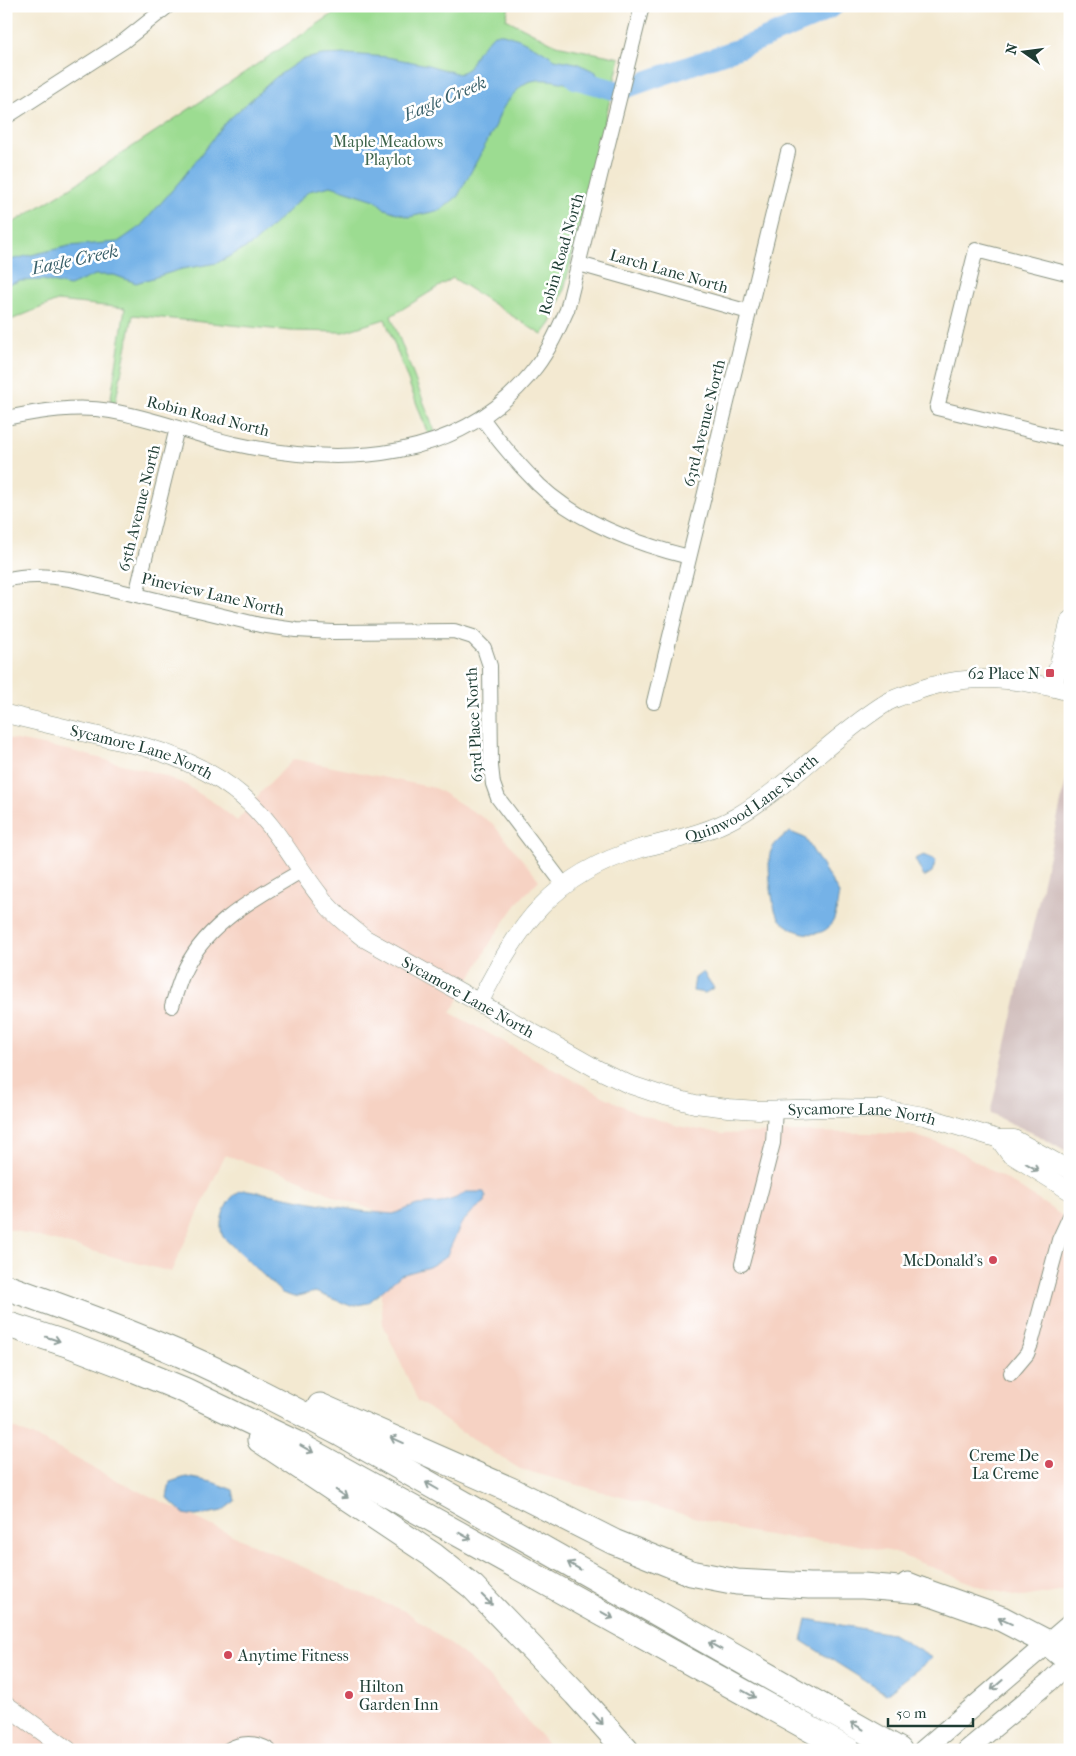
<svg xmlns="http://www.w3.org/2000/svg" width="1076" height="1756" viewBox="0 0 1076 1756" font-family="'IM FELL French Canon',serif">
<style>
.built{fill:#f6d2c3}
.industrial{fill:#d1bfbd}
.green{fill:#9cdc91;stroke:#5e8c62}
.water{fill:#74b2e7;stroke:#4a788e}
.lines{fill:none;stroke-linecap:round;stroke-linejoin:round}
.river{stroke:#74b2e7;stroke-width:20}
.minor-casing{stroke:#899382;stroke-width:16}
.tertiary-casing{stroke:#899382;stroke-width:19}
.secondary-casing{stroke:#899382;stroke-width:21}
.motorway-casing{stroke:#899382;stroke-width:27}
.minor{stroke:#fff;stroke-width:14}
.tertiary{stroke:#fff;stroke-width:18}
.secondary{stroke:#fff;stroke-width:19}
.motorway{stroke:#fff;stroke-width:25}
.oneway{stroke:#8f9e9a}
.poi-dot{fill:#d1495b;stroke:#fff;stroke-width:2}
.labels{text-anchor:middle;dominant-baseline:central;stroke-width:5;stroke-linejoin:round;paint-order:stroke}
.park-label{font-size:16px;fill:#3e654b;stroke:#fff}
.street-label{font-size:16px;fill:#1f3d34;stroke:#fff}
.poi-label{font-size:16px;fill:#1f3d34;stroke:#fff;text-anchor:end}
.water-label{font-size:18px;font-style:italic;fill:#39606a;stroke:#fff}
</style>
<rect width="100%" height="100%" fill="#fff"/>
<filter id="ink" filterUnits="userSpaceOnUse"><feTurbulence type="fractalNoise" baseFrequency=".02" numOctaves="2"/><feDisplacementMap in="SourceGraphic" scale="10" xChannelSelector="R" yChannelSelector="G"/><feConvolveMatrix kernelMatrix="1 2 1 2 8 2 1 2 1" color-interpolation-filters="sRGB"/></filter>
<filter id="wash" filterUnits="userSpaceOnUse"><feTurbulence type="fractalNoise" baseFrequency=".0096" numOctaves="4" result="noise"/><feDisplacementMap in="SourceGraphic" scale="20" xChannelSelector="R" yChannelSelector="G"/><feGaussianBlur stdDeviation="1.12" result="paint"/><feColorMatrix in="noise" values="0 0 0 0 0 0 0 0 0 0 0 0 0 0 0 0 0 1.4 0 .05"/><feComposite in="paint" operator="in"/></filter>
<g filter="url(#wash)">
<rect width="100%" height="100%" fill="#f3e9d1"/>
<g class="built">
<polygon points="6,738 68,750 160,774 184,784 216,804 237,821 262,791 294,759 435,788 492,823 539,880 519,901 493,938 451,1013 603,1096 635,1112 678,1126 722,1134 790,1132 873,1133 913,1135 952,1147 1011,1182 1070,1221 1070,1589 1023,1597 987,1589 893,1552 847,1543 780,1537 744,1531 520,1469 461,1432 418,1401 383,1324 374,1210 341,1199 291,1176 225,1155 171,1272 6,1228"/>
<polygon points="6,1425 46,1442 112,1478 221,1530 379,1601 407,1612 462,1653 489,1677 553,1750 6,1750"/>
</g>
<polygon class="industrial" points="1070,763 1070,1154 1037,1135 990,1114"/>
<polygon class="green" points="345,6 509,6 506,19 556,45 620,58 564,290 551,323 542,335 453,278 391,316 435,432 428,434 385,319 343,332 291,331 133,315 115,404 110,404 125,308 57,301 6,322 6,227 70,188"/>
<g class="water">
<path d="M494 34H503L519 39 541 50 555 59 576 63 596 72 601 86 588 91C571 84 541 74 524 84 520 87 516 92 513 95 504 105 499 113 496 125L458 196 441 210 409 217 385 209 375 200 331 186 309 191 253 244 217 263 182 269 136 283 114 275H95L69 286 43 280 20 281 6 285V261L69 246 118 242 141 226 180 181 226 122 276 77 301 60 322 55 348 54 387 57 428 65 459 74 469 68 477 52Z"/>
<path d="M790 832 805 838 839 893C837 902 837 915 832 923 820 943 786 932 777 915 772 905 766 860 771 851 775 842 782 837 790 832Z"/>
<polygon points="924,855 936,860 932,872 924,877 915,859"/>
<polygon points="703,972 714,988 705,993 693,991 695,978"/>
<path d="M248 1190 360 1211 393 1214 417 1205 441 1203 456 1198 466 1192H484L486 1197 485 1202 474 1210 461 1224 446 1257 429 1267 401 1275 368 1303 351 1306 315 1292 294 1297 282 1293 223 1237C217 1224 225 1201 237 1193 240 1190 244 1190 248 1190Z"/>
<polygon points="186,1477 212,1482 233,1490 235,1501 222,1511 196,1516 184,1514 167,1498 170,1482"/>
<polygon points="807,1619 892,1634 932,1658 886,1694 802,1641"/>
</g>
<g class="lines">
<polyline class="river" points="575,79 618,91 743,47 813,18 834,6"/>
</g>
</g>
<g filter="url(#ink)">
<g class="lines">
<defs>
<g id="minor">
<polyline points="6,117 124,41 168,6"/>
<polyline points="579,264 749,312"/>
<polyline points="1070,274 976,250 937,408 1070,440"/>
<path d="M6 418C40 411 76 405 111 411 154 418 194 435 235 444 344 468 463 462 536 367 549 350 558 330 567 310L642 6"/>
<path d="M482 418C499 442 518 464 539 485 579 523 637 544 689 557"/>
<path d="M6 580C28 574 48 576 70 579L260 625 296 630 334 632 454 631 473 637 484 648 490 666 491 766 493 784 498 798 564 885"/>
<polyline points="136,595 177,428"/>
<polyline points="654,702 788,152"/>
<path d="M172 1006C175 996 178 986 182 976 203 924 256 898 301 871"/>
<polyline points="742,1264 773,1143 775,1109"/>
<polyline points="1011,1373 1027,1354 1031,1344 1059,1240 1070,1216"/>
<path d="M228 1750C241 1742 256 1742 269 1750"/>
</g>
<g id="tertiary">
<polyline points="1053,687 1070,620"/>
<path id="s1" d="M6 714 145 747C180 757 214 772 243 797 275 824 294 863 320 896 332 913 348 925 364 938L597 1069 628 1084 661 1095 695 1104 728 1108 758 1110 829 1108 882 1109 924 1116 999 1139H1014L1070 1170"/>
<path id="s2" d="M479 1003C519 925 551 875 639 849 672 840 706 834 736 817 789 786 831 738 883 705 891 699 901 696 911 693 963 672 1016 677 1070 692"/>
<polyline points="999,1139 1009,1153 1070,1191"/>
<polyline points="6,1705 68,1750"/>
</g>
<g id="secondary">
<polyline points="923,1750 1070,1624"/>
<polyline points="967,1750 1049,1682 1070,1662"/>
</g>
<g id="motorway">
<path d="M6 1287C60 1306 114 1326 166 1348 226 1373 283 1404 341 1434L899 1750"/>
<polyline points="6,1324 70,1345 133,1369 184,1390 295,1443 848,1750"/>
<polyline points="320,1406 513,1491 614,1542 691,1573 737,1582 809,1586 863,1586 923,1591"/>
<polyline points="260,1440 434,1556 473,1587 576,1694 626,1750"/>
<polyline points="908,1585 923,1591 1002,1619 1048,1643 1070,1661"/>
</g>
</defs>
<use href="#minor" class="minor-casing"/>
<use href="#tertiary" class="tertiary-casing"/>
<use href="#secondary" class="secondary-casing"/>
<use href="#motorway" class="motorway-casing"/>
<use href="#minor" class="minor"/>
<use href="#tertiary" class="tertiary"/>
<use href="#secondary" class="secondary"/>
<use href="#motorway" class="motorway"/>
</g>
<defs><path id="oneway-shaft" d="M-6 0H5M1.5-3L5.5 0L1.5 3" fill="none" stroke-width="1.6" stroke-linecap="round" stroke-linejoin="round" transform="scale(1.25)"/></defs>
<g class="oneway">
<use href="#oneway-shaft" transform="translate(1032 1167) rotate(31)"/>
<use href="#oneway-shaft" transform="translate(53 1339) rotate(18)"/>
<use href="#oneway-shaft" transform="translate(397 1440) rotate(-156)"/>
<use href="#oneway-shaft" transform="translate(307 1449) rotate(29)"/>
<use href="#oneway-shaft" transform="translate(432 1486) rotate(-150)"/>
<use href="#oneway-shaft" transform="translate(342 1494) rotate(33)"/>
<use href="#oneway-shaft" transform="translate(465 1536) rotate(29)"/>
<use href="#oneway-shaft" transform="translate(574 1566) rotate(-151)"/>
<use href="#oneway-shaft" transform="translate(487 1600) rotate(45)"/>
<use href="#oneway-shaft" transform="translate(607 1615) rotate(29)"/>
<use href="#oneway-shaft" transform="translate(1005 1621) rotate(-156)"/>
<use href="#oneway-shaft" transform="translate(715 1646) rotate(-151)"/>
<use href="#oneway-shaft" transform="translate(997 1685) rotate(139)"/>
<use href="#oneway-shaft" transform="translate(749 1694) rotate(29)"/>
<use href="#oneway-shaft" transform="translate(598 1719) rotate(48)"/>
<use href="#oneway-shaft" transform="translate(857 1726) rotate(-151)"/>
</g>
</g>
<g class="poi-dot">
<rect x="1045" y="668" width="10" height="10" rx="2.5"/>
<circle cx="993" cy="1260" r="5"/>
<circle cx="1049" cy="1464" r="5"/>
<circle cx="228" cy="1655" r="5"/>
<circle cx="349" cy="1695" r="5"/>
</g>
<g class="labels">
<g class="park-label">
<text x="388" y="141">Maple Meadows<tspan x="388" dy="18">Playlot</tspan></text>
</g>
<g class="street-label">
<text transform="translate(561 254) rotate(-74)">Robin Road North</text>
<text transform="translate(669 271) rotate(16)">Larch Lane North</text>
<text transform="translate(208 416) rotate(14)">Robin Road North</text>
<text transform="translate(704 423) rotate(-76)">63rd Avenue North</text>
<text transform="translate(139 508) rotate(-76)">65th Avenue North</text>
<text transform="translate(213 594) rotate(13)">Pineview Lane North</text>
<text transform="translate(474 725) rotate(-93)">63rd Place North</text>
<text stroke="none"><textPath href="#s1" startOffset="141">Sycamore Lane North</textPath></text>
<text stroke="none"><textPath href="#s2" startOffset="355">Quinwood Lane North</textPath></text>
<text stroke="none"><textPath href="#s1" startOffset="560">Sycamore Lane North</textPath></text>
<text stroke="none"><textPath href="#s1" startOffset="980">Sycamore Lane North</textPath></text>
</g>
<g class="poi-label">
<text x="1040" y="673">62 Place N</text>
<text x="983" y="1260">McDonald's</text>
<text x="1039" y="1455">Creme De<tspan x="1039" dy="18">La Creme</tspan></text>
<text x="238" y="1655" text-anchor="start">Anytime Fitness</text>
<text x="359" y="1686" text-anchor="start">Hilton<tspan x="359" dy="18">Garden Inn</tspan></text>
</g>
<g class="water-label">
<text transform="translate(445 99) rotate(-23)">Eagle Creek</text>
<text transform="translate(75 260) rotate(-12)">Eagle Creek</text>
</g>
</g>
<rect width="1076" height="1756" fill="none" stroke="#fff" stroke-width="25"/>
<g transform="translate(1024 52) rotate(284)" stroke="#ffffff" stroke-width="4" paint-order="stroke">
<path d="M0-4L9 19L0 12L-9 19Z" fill="#1f3d34"/>
<text y="-8" font-size="14" font-weight="bold" text-anchor="middle" fill="#1f3d34">N</text>
</g>
<path d="M888 1718v8h85v-8" fill="none" stroke="#1f3d34" stroke-width="2.5"/>
<text x="896" y="1718" font-size="15" fill="#1f3d34" stroke="#ffffff" stroke-width="4" paint-order="stroke">50 m</text>
</svg>
